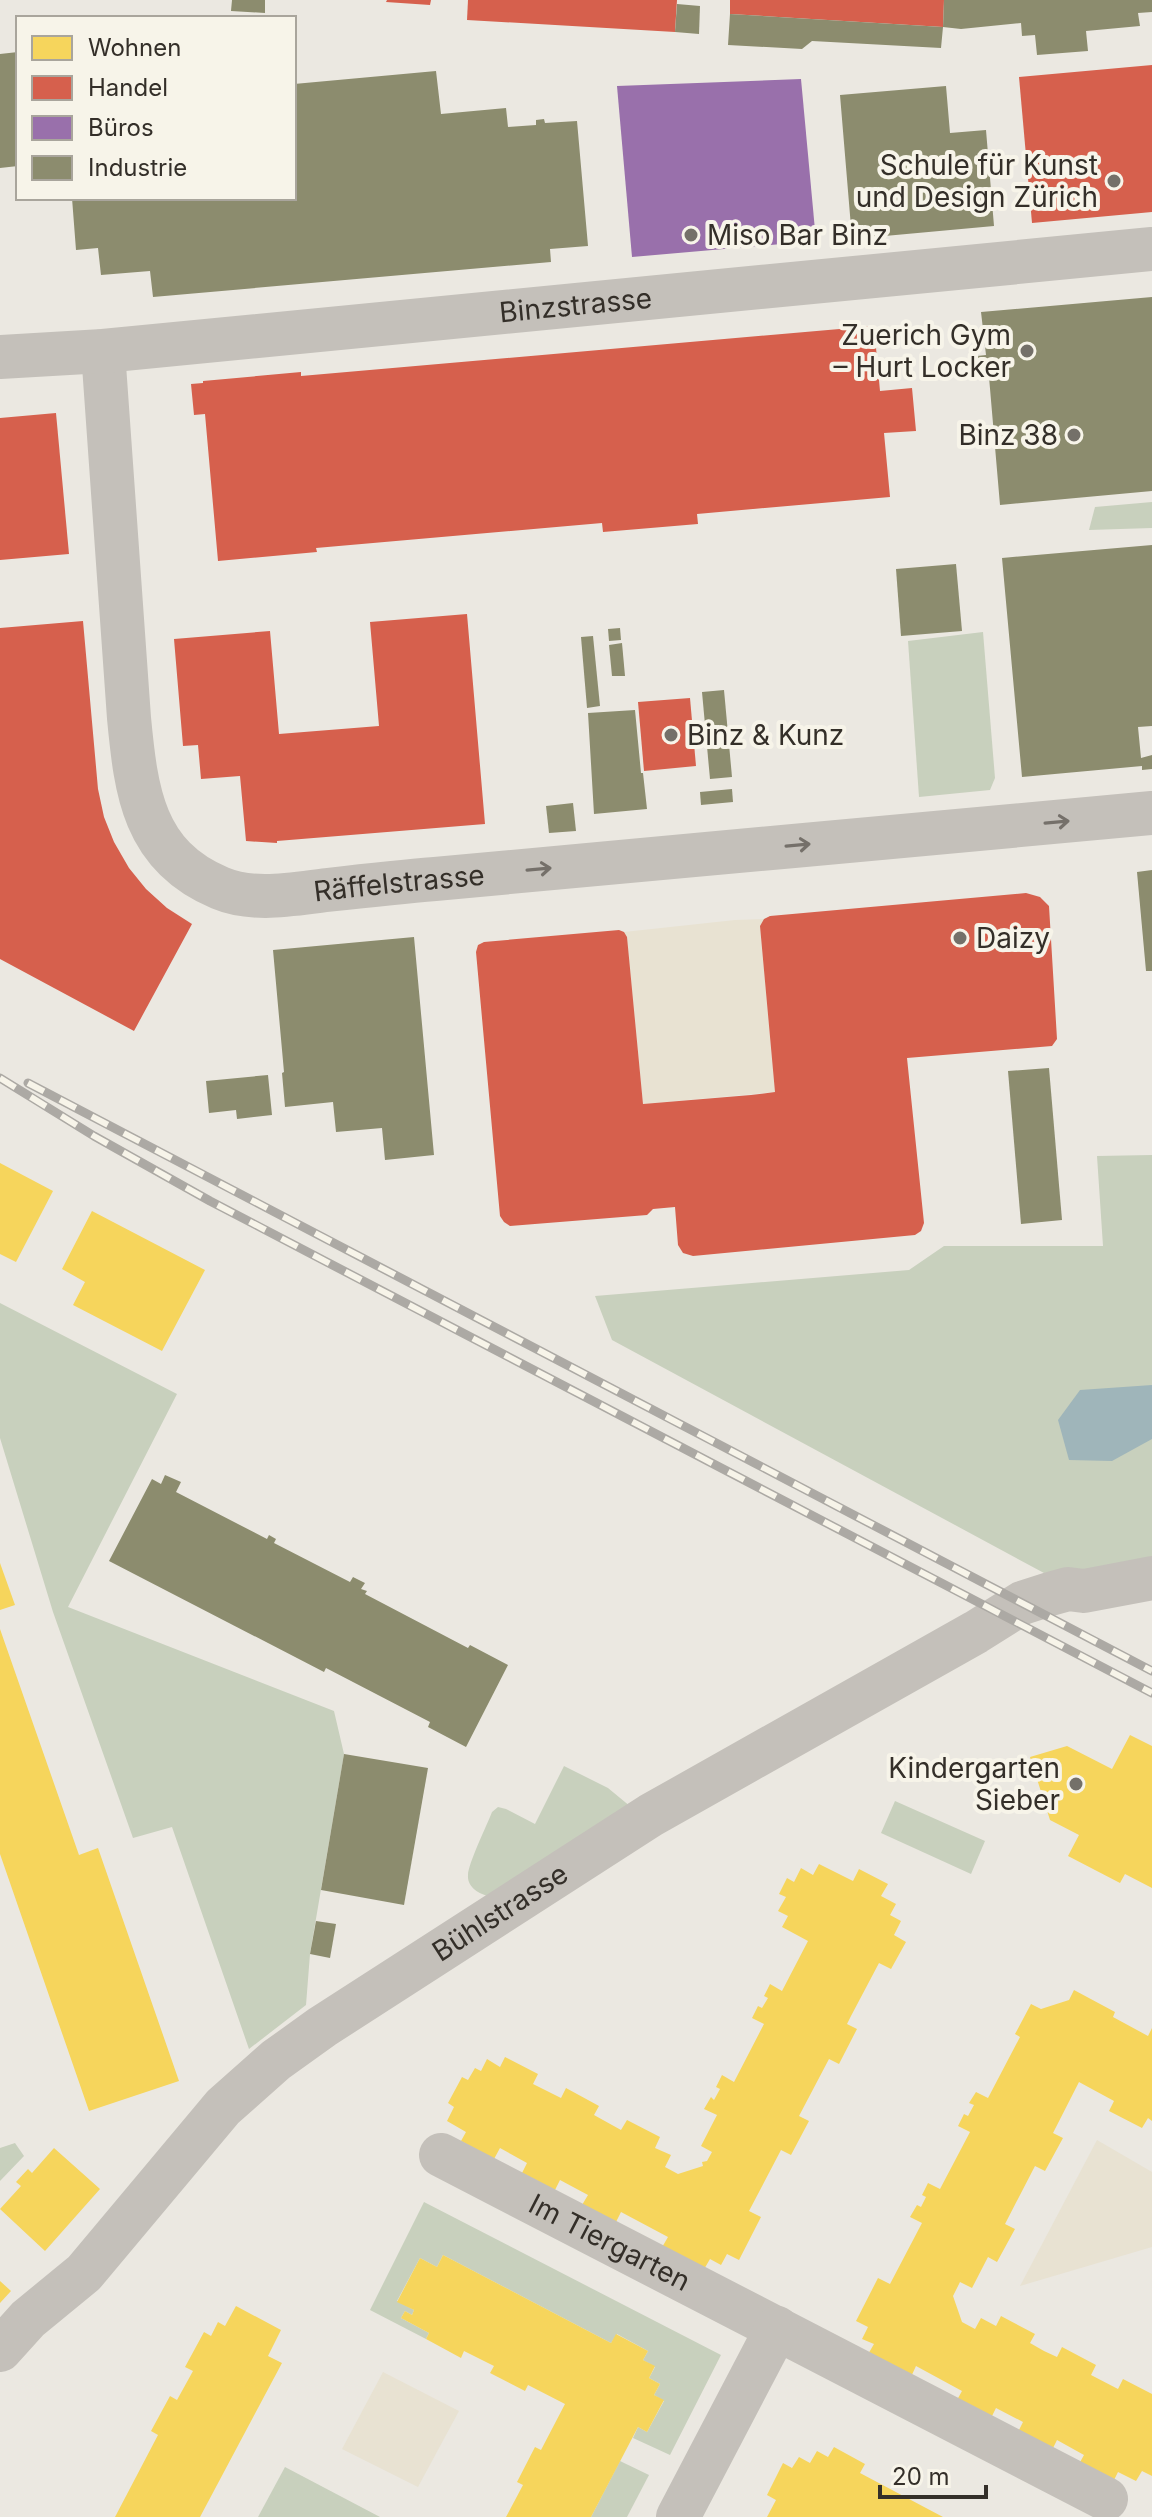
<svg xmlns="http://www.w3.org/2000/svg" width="1152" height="2517" viewBox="0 0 1152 2517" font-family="Inter,sans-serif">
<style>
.green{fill:#c8d0bd}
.plaza{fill:#e8e2d2}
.water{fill:#9fb5ba}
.homes{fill:#f6d55c}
.shops{fill:#d6604d}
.offices{fill:#9970ab}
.industry{fill:#8c8c6e}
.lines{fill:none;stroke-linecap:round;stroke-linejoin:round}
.minor{stroke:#c4c0ba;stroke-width:44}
.rail-casing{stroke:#aca9a4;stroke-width:9}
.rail{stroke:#f7f4e9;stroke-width:6;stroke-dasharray:18;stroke-linecap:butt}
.oneway{stroke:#75706a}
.poi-dot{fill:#747069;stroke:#f7f4e9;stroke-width:3}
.labels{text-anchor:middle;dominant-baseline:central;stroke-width:8;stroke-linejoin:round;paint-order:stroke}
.poi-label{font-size:28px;fill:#342f29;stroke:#f7f4e9;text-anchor:end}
.street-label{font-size:28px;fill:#342f29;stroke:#f7f4e9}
</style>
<rect width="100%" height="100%" fill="#ebe8e1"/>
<g class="green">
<polygon points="1152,502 1152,528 1089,530 1095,507"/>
<polygon points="983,632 995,778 990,790 919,797 908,641"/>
<polygon points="1152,1155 1152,1565 1044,1573 612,1340 595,1296 909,1270 944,1246 1103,1246 1097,1156"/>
<polygon points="0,1303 177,1394 68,1607 334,1711 344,1754 310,1954 306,2005 249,2049 172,1827 133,1838 53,1612 0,1438"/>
<path d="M564 1766 608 1788 631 1807 489 1896C479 1894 467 1887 468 1875 468 1864 487 1825 492 1812L498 1807 506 1809 535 1824Z"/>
<polygon points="895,1801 985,1841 971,1874 881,1833"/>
<polygon points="15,2143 24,2156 0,2181 0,2148"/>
<polygon points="424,2202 721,2355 670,2455 633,2438 638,2427 647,2432 664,2401 654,2395 660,2384 649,2378 655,2367 643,2360 648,2351 617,2334 611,2343 443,2255 437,2267 420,2258 397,2301 414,2310 412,2315 405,2311 401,2318 429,2333 426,2339 370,2310"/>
<polygon points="620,2461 649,2475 627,2517 591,2517"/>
<polygon points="285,2467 380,2517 258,2517"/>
</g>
<g class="plaza">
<polygon points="764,919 760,926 775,1092 643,1104 627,938 624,932 735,920"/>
<polygon points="1097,2140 1152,2172 1152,2247 1020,2286"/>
<polygon points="383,2372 459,2411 418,2487 342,2449"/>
</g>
<polygon class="water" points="1152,1385 1152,1439 1112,1461 1069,1460 1058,1420 1080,1390"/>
<g class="homes">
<polygon points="0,1163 53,1191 16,1262 0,1254"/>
<polygon points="92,1211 205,1270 162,1351 73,1305 85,1282 62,1269"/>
<polygon points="0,1563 15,1605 0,1610"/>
<polygon points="0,1629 79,1855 98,1848 179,2081 89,2111 0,1854"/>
<polygon points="1130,1735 1152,1746 1152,1888 1125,1874 1120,1883 1068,1856 1079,1835 1050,1820 1030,1757 1067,1746 1112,1769"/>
<polygon points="819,1864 853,1881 859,1869 888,1884 881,1896 896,1904 890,1915 901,1921 894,1935 906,1942 891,1969 879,1963 851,2016 847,2024 857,2029 839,2064 829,2059 799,2116 809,2121 791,2155 781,2150 749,2211 761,2217 739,2260 727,2254 721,2265 710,2259 703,2271 661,2249 668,2237 621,2212 616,2222 582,2205 588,2195 560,2180 555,2190 522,2173 527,2163 500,2148 494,2159 461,2141 466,2132 447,2121 454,2107 448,2103 462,2077 468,2080 475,2068 481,2071 487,2059 500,2067 505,2057 538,2074 533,2084 561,2098 566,2088 599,2106 594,2115 621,2130 627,2120 660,2137 655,2148 671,2155 665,2167 678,2174 703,2166 702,2162 707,2161 712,2152 701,2146 717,2115 704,2109 711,2097 714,2100 720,2089 716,2087 722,2075 734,2082 764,2024 752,2018 758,2006 762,2008 768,1998 764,1996 770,1984 782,1991 808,1941 782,1927 788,1916 778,1911 786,1897 779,1894 787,1878 794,1882 801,1868 813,1875"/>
<polygon points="1074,1990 1115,2012 1113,2017 1148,2036 1152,2028 1152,2121 1148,2118 1142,2128 1109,2111 1114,2101 1079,2082 1053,2133 1063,2138 1045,2171 1035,2166 1005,2224 1015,2229 997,2262 988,2257 972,2288 960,2282 953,2296 962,2322 975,2329 981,2318 996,2326 1001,2316 1035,2334 1030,2343 1044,2351 1057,2357 1062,2347 1096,2365 1091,2375 1118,2389 1123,2379 1152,2394 1152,2476 1142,2471 1136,2481 1118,2472 1113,2482 1079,2464 1084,2455 1057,2440 1052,2450 1018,2432 1023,2422 996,2408 991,2418 957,2400 962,2391 916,2366 910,2379 867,2356 874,2344 862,2339 868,2327 856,2321 878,2278 890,2284 922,2223 910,2217 917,2205 921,2207 926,2197 922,2195 928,2183 940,2189 970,2132 958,2126 964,2114 968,2116 974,2105 969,2103 976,2092 988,2098 1020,2037 1015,2034 1031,2004 1041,2009 1069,2000"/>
<polygon points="54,2148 100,2189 45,2251 0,2209 21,2186 16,2182 28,2169 32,2173"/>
<polygon points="443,2255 611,2343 616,2334 648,2351 643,2360 655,2366 649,2378 660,2384 654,2395 664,2400 647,2432 638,2427 591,2517 506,2517 523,2485 517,2482 535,2447 541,2450 565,2404 528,2385 525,2391 490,2373 494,2366 464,2351 461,2358 426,2339 429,2333 401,2318 405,2311 412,2315 414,2310 397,2302 420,2258 437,2267"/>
<polygon points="0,2281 11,2291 0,2303"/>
<polygon points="236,2306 281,2330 268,2356 282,2363 200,2517 115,2517 158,2435 151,2431 170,2396 177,2400 193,2371 185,2367 204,2332 211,2336 218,2322 225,2326"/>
<polygon points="834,2447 865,2464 860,2473 943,2517 767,2517 776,2500 767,2495 783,2463 792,2468 799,2457 810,2463 817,2451 828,2457"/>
</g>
<g class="shops">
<polygon points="387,0 431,0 430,5 386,2"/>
<polygon points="468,0 677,0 675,32 467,20"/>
<polygon points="730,0 944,0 943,27 730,14"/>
<polygon points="1152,65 1152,212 1032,223 1019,77"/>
<polygon points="874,326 880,391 912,388 916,431 884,433 890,497 697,514 698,524 603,532 602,523 316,548 317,552 218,561 205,414 194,415 191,384 203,383 203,381 301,372 301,376"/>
<polygon points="56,413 69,554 0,560 0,418"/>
<polygon points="467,614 485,824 277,841 277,843 246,841 240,776 201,779 198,745 183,746 174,639 270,631 279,734 379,726 370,622"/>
<polygon points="83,621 98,789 104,817 114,842 129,868 146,889 167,908 192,924 134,1031 0,959 0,628"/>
<polygon points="690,698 696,766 644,771 638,702"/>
<polygon points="1026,893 1040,897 1049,906 1057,1039 1052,1046 907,1058 924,1223 921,1231 915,1235 693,1256 683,1253 678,1245 675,1207 653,1209 647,1215 510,1226 504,1222 500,1216 476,952 478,945 484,942 619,930 624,932 627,937 643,1104 751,1095 775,1092 760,926 764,919 770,916"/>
</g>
<polygon class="offices" points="801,79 816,241 632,257 617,86"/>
<g class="industry">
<polygon points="232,0 265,0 265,13 231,11"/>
<polygon points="944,0 1152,0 1152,12 1138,13 1140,26 1086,31 1088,51 1037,55 1035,35 1022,36 1021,23 961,29 943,27"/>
<polygon points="677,4 700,6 699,34 675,32"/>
<polygon points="730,14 943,27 941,48 812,41 802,49 728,45"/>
<polygon points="18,52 18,166 0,168 0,54"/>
<polygon points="436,71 441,114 506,108 508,127 536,125 536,120 544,119 545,123 577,121 588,246 550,249 551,262 153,297 150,271 101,275 98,248 76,250 72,198 294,198 294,84"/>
<polygon points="946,86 950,133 986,130 994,226 852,239 840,95"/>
<polygon points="1152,297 1152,491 1000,505 989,377 979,378 977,356 986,355 981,312"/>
<polygon points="1152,545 1152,726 1138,727 1141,758 1152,755 1152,769 1142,770 1142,766 1022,777 1002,558"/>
<polygon points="956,564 962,631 901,636 896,569"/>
<polygon points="620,628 621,640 609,641 608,629"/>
<polygon points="593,636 600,706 587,708 581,637"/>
<polygon points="622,643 625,676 612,676 609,645"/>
<polygon points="724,690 732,777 710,779 702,692"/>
<polygon points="635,710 641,773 643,773 647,809 594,814 588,713"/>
<polygon points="732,789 733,802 701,805 700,792"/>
<polygon points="573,803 576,831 549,833 546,806"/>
<polygon points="1152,870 1152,971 1146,971 1137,872"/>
<polygon points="414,937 434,1155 385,1160 382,1128 336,1132 333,1102 285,1107 282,1073 284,1072 273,950"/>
<polygon points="1049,1068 1062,1220 1021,1224 1008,1071"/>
<polygon points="268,1075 272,1115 237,1119 236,1110 209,1113 206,1081"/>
<polygon points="165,1475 181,1482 176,1492 267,1539 269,1535 276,1539 274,1543 350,1582 353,1577 365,1583 361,1589 367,1591 365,1594 468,1648 470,1645 508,1665 466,1747 428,1727 430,1722 326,1668 324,1672 109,1561 152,1479 161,1484"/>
<polygon points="344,1754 428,1768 404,1905 321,1890"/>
<polygon points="316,1921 336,1924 330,1958 310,1954"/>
</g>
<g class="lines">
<g class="minor">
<path id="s1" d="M103 351 129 718C136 791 143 856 220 888 253 902 293 894 327 890 363 886 399 882 435 879 674 858 913 834 1152 813"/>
<path id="s2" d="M0 357 103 351 1152 249"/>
<path id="s3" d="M441 2155 1106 2499"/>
<path id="s4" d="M0 2350 28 2319 84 2273 223 2107 276 2060 322 2027 651 1815 976 1632 1022 1603 1050 1594 1068 1589 1084 1591 1152 1578"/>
<polyline points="678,2517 777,2328"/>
</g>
<defs>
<g id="rail">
<polyline points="0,1078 94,1136 210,1201 1152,1693"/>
<polyline points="28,1083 1152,1671"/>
</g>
</defs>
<use href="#rail" class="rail-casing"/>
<use href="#rail" class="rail"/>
</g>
<defs><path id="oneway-shaft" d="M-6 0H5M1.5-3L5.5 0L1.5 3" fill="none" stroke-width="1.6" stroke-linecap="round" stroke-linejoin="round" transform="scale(2)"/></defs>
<g class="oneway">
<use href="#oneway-shaft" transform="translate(1057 822) rotate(-5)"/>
<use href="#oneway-shaft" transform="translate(798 845) rotate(-5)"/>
<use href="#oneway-shaft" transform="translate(539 869) rotate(-5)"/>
</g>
<g class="poi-dot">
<circle cx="1114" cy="181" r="8"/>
<circle cx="691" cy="235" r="8"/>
<circle cx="1027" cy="351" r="8"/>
<circle cx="1074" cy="435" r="8"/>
<circle cx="671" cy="735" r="8"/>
<circle cx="960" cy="938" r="8"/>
<circle cx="1076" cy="1784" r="8"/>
</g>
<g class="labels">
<g class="poi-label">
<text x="1098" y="165">Schule für Kunst<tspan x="1098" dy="32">und Design Zürich</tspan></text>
<text x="707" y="235" text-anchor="start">Miso Bar Binz</text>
<text x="1011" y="335">Zuerich Gym<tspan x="1011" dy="32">– Hurt Locker</tspan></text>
<text x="1058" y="435">Binz 38</text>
<text x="687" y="735" text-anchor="start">Binz &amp; Kunz</text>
<text x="976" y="938" text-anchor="start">Daizy</text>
<text x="1060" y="1768">Kindergarten<tspan x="1060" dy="32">Sieber</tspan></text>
</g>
<g class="street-label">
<text stroke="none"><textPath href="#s2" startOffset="578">Binzstrasse</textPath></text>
<text stroke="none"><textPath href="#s1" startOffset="754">Räffelstrasse</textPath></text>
<text stroke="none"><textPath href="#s4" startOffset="670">Bühlstrasse</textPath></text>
<text stroke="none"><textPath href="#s3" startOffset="190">Im Tiergarten</textPath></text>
</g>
</g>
<rect x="16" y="16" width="280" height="184" fill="#f7f4e9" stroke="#a9a59c" stroke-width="2"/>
<rect x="32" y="36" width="40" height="24" fill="#f6d55c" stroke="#a9a59c" stroke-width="2"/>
<text x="88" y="56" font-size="24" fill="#342f29">Wohnen</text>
<rect x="32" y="76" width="40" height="24" fill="#d6604d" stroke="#a9a59c" stroke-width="2"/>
<text x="88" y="96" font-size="24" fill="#342f29">Handel</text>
<rect x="32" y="116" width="40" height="24" fill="#9970ab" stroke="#a9a59c" stroke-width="2"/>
<text x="88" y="136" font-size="24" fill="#342f29">Büros</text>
<rect x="32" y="156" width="40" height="24" fill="#8c8c6e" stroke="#a9a59c" stroke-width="2"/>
<text x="88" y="176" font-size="24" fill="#342f29">Industrie</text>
<path d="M880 2485v12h106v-12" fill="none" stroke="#342f29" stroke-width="4"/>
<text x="892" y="2485" font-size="24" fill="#342f29" stroke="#f7f4e9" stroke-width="6" paint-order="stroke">20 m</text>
</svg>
